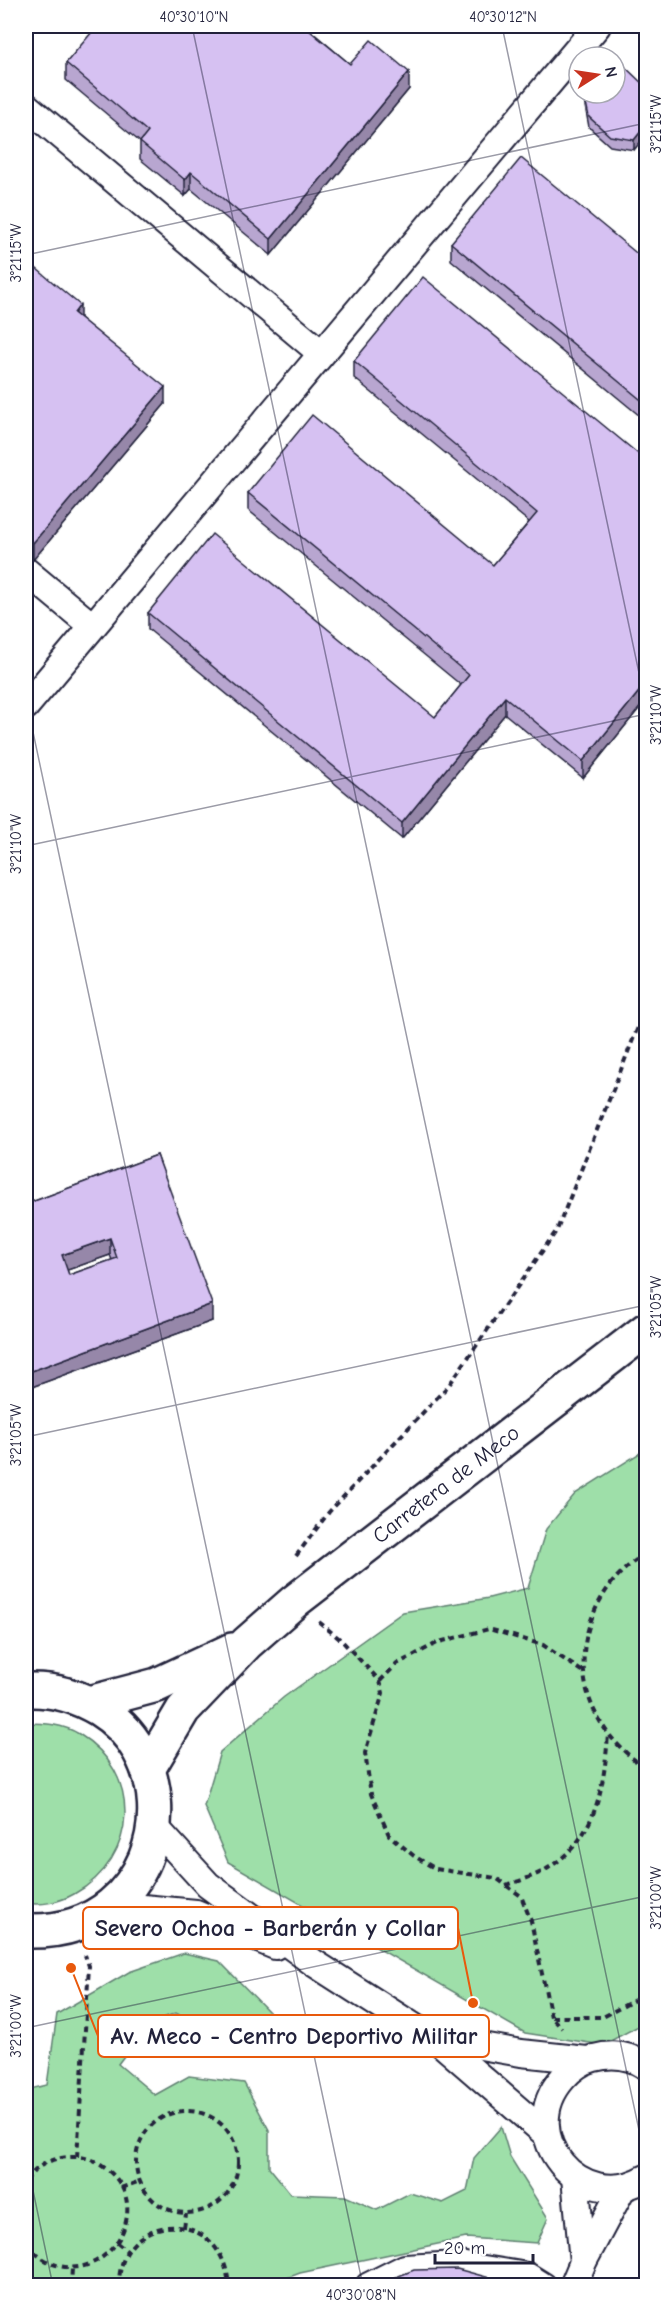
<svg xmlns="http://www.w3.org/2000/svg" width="672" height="2311" viewBox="0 0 672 2311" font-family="'Comic Neue',sans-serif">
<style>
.green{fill:#9edfa9;stroke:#608072;stroke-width:1.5}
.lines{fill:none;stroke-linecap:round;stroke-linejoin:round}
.street-casing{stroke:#22223b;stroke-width:30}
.secondary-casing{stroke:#22223b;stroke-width:38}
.path{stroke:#22223b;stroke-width:4;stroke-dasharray:6 4.5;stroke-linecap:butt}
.street{stroke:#fff;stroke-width:26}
.secondary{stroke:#fff;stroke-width:33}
.wall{fill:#b8a6d0;stroke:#22223b;stroke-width:1.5;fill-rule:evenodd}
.shaded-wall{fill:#9687a9;stroke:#22223b;stroke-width:1.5}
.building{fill:#d6c1f2;stroke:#22223b;stroke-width:1.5;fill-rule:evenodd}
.ticks{fill:none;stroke:#22223b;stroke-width:1.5;stroke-opacity:0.45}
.labels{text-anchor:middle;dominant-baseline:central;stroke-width:5;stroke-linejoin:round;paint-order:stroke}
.street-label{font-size:22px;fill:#22223b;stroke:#fff}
.leader{fill:none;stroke:#e8590c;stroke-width:2}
.callout-dot{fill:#e8590c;stroke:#fff;stroke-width:2}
.callout{fill:#fff;stroke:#e8590c;stroke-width:2}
.callout-label{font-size:24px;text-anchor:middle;font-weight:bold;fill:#22223b}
.neatline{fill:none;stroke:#22223b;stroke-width:2}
.ticks-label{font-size:15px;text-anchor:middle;fill:#22223b}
</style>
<rect width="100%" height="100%" fill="#fff"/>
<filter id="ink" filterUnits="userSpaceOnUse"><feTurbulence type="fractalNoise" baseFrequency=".0167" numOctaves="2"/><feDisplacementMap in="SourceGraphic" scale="12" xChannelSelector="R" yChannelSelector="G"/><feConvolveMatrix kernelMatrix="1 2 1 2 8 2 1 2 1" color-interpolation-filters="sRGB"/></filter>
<g filter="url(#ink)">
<g class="green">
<polygon points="646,1449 646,2022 603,2045 525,2033 228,1862 204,1806 220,1752 284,1697 403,1612 489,1598 528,1588 546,1529 575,1494"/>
<path d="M26 1723C44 1723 63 1724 79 1734 143 1773 139 1858 74 1894 60 1902 41 1906 26 1903Z"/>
<polygon points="184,1953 219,1961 275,2018 264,2046 236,2054 207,2029 176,2013 149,2023 118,2064 155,2095 189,2076 244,2083 269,2130 269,2167 291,2194 345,2196 377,2210 410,2193 443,2203 467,2191 474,2158 501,2127 510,2157 548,2218 537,2243 466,2238 300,2273 268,2285 26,2285 26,2090 47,2085 57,2014 129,1972"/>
</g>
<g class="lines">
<defs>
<g id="street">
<polyline points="26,106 321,353"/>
<polyline points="26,571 92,626"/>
<polyline points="26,706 597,26"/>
<polyline points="155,1827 208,1885 314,1963 414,2027 435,2038 546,2134"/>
<polyline points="111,1905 196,1913 275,1946"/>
<polyline points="435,2038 521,2053 587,2060"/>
<path d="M646 2066C630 2055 612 2053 594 2058 582 2061 571 2069 563 2078 513 2135 581 2216 646 2178"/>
<polyline points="575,2177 583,2262"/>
<polyline points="369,2286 405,2268 459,2265 527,2276 543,2286"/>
<polyline points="573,2286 583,2262 623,2187"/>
</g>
<g id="secondary">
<path d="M26 1690C52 1689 76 1695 99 1709 169 1752 173 1854 111 1905 87 1925 56 1932 26 1931"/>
<polyline points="89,1703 157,1685 232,1650"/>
<path id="s1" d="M148 1769 183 1710 247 1643 295 1601 646 1330"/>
</g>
</defs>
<use href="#street" class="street-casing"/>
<use href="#secondary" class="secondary-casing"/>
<g class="path">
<path d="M646 1554C593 1583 567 1656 595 1712 607 1737 625 1753 646 1769"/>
<polyline points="296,1556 329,1512 449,1385 557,1230 646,1007"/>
<polyline points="319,1622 341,1640 380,1681 383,1693 365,1753 371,1794 389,1835 414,1856 436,1869 496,1878 521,1896 531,1921 551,2017 562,2028"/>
<polyline points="380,1681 397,1664 439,1642 489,1629 543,1645 583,1672"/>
<path d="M506 1885C519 1881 533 1877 545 1870 596 1840 604 1789 608 1734"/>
<polyline points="552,2017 603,2017 646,1994"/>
<circle cx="187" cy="2162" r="51"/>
<polyline points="77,2157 89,1966 85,1955"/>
<path d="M26 2181C38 2163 56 2156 77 2157 90 2157 100 2164 110 2172 162 2218 86 2311 26 2244"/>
<polyline points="121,2188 140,2181"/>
<polyline points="184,2228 186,2214"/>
<polyline points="117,2243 128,2252"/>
<polyline points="71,2286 72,2268"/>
<path d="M119 2286C117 2212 222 2202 229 2286"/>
</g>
<use href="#street" class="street"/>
<use href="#secondary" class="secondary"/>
</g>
<g class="wall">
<polygon points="305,26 350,64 409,89 271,255 191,189 185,196 140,159 140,142 66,80 66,63"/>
<polygon points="646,87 634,150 610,146 589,127 584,101 584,93"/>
<polygon points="451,243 646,261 646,421 451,260"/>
<polygon points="26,271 80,318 165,404 33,560 26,553"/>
<polygon points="354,361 642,457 646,452 646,700 583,778 505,714 402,839 148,629 148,613 435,717 461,685 248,510 248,493 493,565 529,522 354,378"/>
<path d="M157 1155 212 1321 29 1388 26 1378V1193L29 1203ZM110 1255 112 1260 69 1275 67 1270Z"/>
</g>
<g class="shaded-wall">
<polygon points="409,72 409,89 271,255 271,239"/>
<polygon points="646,125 646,135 634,150 634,140"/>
<polygon points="191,172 191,189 185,196 185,180"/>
<polygon points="80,305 80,322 74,313"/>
<polygon points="165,387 165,404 33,560 33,543"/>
<polygon points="646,683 646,700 583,778 583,761"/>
<polygon points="505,697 505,714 402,839 402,823"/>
<polygon points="110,1238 110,1255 62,1272 62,1255"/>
<polygon points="212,1304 212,1321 29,1388 29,1372"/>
</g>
<g class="building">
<polygon points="97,26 304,26 350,64 371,40 409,72 271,239 191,172 185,180 140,142 148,132 66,63"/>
<polygon points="615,65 625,67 646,87 646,125 634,140 610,136 589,117 584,93 615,93"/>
<polygon points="521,158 646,261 646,404 451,243"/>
<polygon points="31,264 80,305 74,313 165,387 33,543 26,536 26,271"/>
<polygon points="423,277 642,457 646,452 646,683 583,761 505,697 402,823 148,613 212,534 435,717 469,675 248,493 312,415 493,565 537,513 354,361"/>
<path d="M157 1155 212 1304 29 1372 26 1362V1193L29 1203ZM110 1238 117 1258 69 1275 62 1255Z"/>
<polygon points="457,2269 501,2281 500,2286 373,2286 414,2270"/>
</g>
</g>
<path class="ticks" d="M192 26 646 2163M502 26 646 706M26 255 646 123M26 699 363 2286M26 846 646 714M26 1437 646 1305M26 2028 646 1896M26 2157 53 2286"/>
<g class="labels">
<g class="street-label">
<text stroke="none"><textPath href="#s1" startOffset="416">Carretera de Meco</textPath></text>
</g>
</g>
<path class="leader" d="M473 2003L458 1928M71 1968L98 2036"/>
<g class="callout-dot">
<circle cx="473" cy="2003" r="6"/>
<circle cx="71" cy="1968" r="6"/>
</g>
<g class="callout">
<rect x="83" y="1907" width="375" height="42" rx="6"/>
<rect x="98" y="2015" width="391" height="42" rx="6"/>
</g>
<g class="callout-label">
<text x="270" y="1936">Severo Ochoa - Barberán y Collar</text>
<text x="294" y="2044">Av. Meco - Centro Deportivo Militar</text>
</g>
<rect width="672" height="2311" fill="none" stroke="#fff" stroke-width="66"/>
<g transform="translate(597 75) rotate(78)"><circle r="28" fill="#ffffff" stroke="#a7a7b1" stroke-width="1.5"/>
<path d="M0-4.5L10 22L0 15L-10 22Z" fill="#c8321e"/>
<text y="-9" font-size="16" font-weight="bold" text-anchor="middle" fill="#22223b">N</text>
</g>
<path d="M435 2254v9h98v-9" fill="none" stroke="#22223b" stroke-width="3"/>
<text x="444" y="2254" font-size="18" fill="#22223b" stroke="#ffffff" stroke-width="4.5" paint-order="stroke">20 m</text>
<rect x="33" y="33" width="606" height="2245" class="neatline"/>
<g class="ticks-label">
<text x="194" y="22">40°30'10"N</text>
<text x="503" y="22">40°30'12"N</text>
<text transform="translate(656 124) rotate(-90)" y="5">3°21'15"W</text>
<text transform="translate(16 253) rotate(-90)" y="5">3°21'15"W</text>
<text transform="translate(656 715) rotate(-90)" y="5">3°21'10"W</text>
<text transform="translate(16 844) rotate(-90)" y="5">3°21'10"W</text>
<text transform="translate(656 1307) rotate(-90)" y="5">3°21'05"W</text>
<text transform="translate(16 1435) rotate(-90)" y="5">3°21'05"W</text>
<text transform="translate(656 1898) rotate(-90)" y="5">3°21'00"W</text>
<text transform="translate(16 2026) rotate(-90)" y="5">3°21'00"W</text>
<text x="361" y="2300">40°30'08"N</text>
</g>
</svg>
